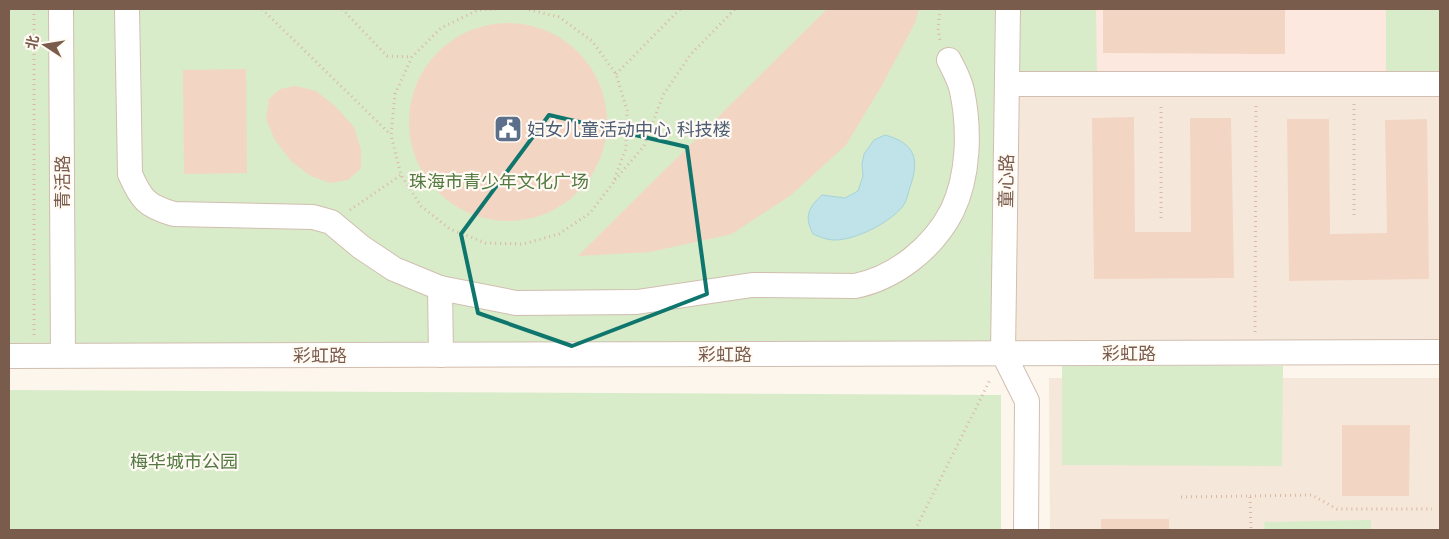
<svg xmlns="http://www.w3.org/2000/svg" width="1449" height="539" viewBox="0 0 1449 539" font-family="'DejaVu Sans','Noto Sans SC',sans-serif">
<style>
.residential{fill:#f5e8da}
.commercial{fill:#fde8e0}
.green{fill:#d8ecc9}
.water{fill:#bfe3e8;stroke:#a5d3da}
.building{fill:#f3d5c3}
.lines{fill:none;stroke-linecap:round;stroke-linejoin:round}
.minor-casing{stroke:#d1beb0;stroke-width:26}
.path{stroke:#d9b8a5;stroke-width:3;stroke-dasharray:1 4;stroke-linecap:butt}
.minor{stroke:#fff;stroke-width:24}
.marked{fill:none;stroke:#0f766e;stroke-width:4;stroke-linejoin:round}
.labels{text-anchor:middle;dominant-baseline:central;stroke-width:4.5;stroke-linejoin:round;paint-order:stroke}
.service-label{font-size:18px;fill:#4e5e75;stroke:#fffaf3;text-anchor:start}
.park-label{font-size:18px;fill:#537a41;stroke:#fffaf3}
.street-label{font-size:18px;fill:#7a5c4d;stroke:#fffaf3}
</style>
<rect width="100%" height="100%" fill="#fdf6ec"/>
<g class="residential">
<polygon points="1440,84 1440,351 1004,353 1007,85"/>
<polygon points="1049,378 1440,378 1440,530 1050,530"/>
</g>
<polygon class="commercial" points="1009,9 1440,9 1440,83 1007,84"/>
<g class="green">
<polygon points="9,9 56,9 58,348 9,349"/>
<polygon points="61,9 1008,9 1003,353 63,355"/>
<polygon points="1017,9 1096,9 1097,74 1016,75"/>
<polygon points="1386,9 1440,9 1440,72 1386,71"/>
<polygon points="1062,365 1283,366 1282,466 1062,465"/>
<polygon points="9,390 1001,395 1001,530 9,530"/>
<polygon points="1371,520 1371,530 1265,530 1264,522"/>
</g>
<path class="water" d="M885 135C915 143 920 159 910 187 908 193 907 201 903 206 891 222 856 240 835 240 827 240 820 237 813 234 804 216 808 208 822 195L845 198 858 191 863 176 862 164 864 154 874 140Z"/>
<g class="building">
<polygon points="827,9 919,9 915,23 881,87 846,145 791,195 732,234 650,252 578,256"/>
<polygon points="1103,9 1285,9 1285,54 1103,53"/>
<circle cx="508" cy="122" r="99"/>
<polygon points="246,69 247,173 184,174 183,70"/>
<polygon points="296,86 316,91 335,106 354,127 361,150 361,168 348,180 330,183 311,176 292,162 275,140 266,119 269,99 280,89"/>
<polygon points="1134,117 1135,232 1191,232 1190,118 1231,118 1234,278 1094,279 1092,118"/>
<polygon points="1287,119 1329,119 1330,234 1387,233 1385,120 1427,119 1429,279 1289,281"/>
<polygon points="1342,425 1410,425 1409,496 1342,496"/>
<rect x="1101" y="519" width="68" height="11"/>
</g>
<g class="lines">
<defs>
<g id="minor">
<polyline points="61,9 63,355"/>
<path d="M127 9 130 174C141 199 146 206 174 214L313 217 331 222 361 247 394 269 440 288 516 303 637 302 752 285 855 286C895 278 933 248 952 211 969 176 970 129 962 91 960 80 954 70 949 60"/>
<polyline points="1008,9 1003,353 1027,401 1026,530"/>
<polyline points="1007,84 1440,84"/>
<polyline points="440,288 441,355"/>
<polyline points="9,356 1440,352"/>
</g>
</defs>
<use href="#minor" class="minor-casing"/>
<g class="path">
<polyline points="262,9 390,134"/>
<polyline points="342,9 387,56 412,57"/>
<polyline points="496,9 478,10 441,28 412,57 395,94 391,135 401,175 421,206 450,229 486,243 523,244 559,234 590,213 613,183 626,148 627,110 616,74 592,41 559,17 527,9"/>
<polyline points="940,9 938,28 940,41"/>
<polyline points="616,74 680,9"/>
<polyline points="1354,104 1354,216"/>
<polyline points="615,180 644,146 663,95 691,54 735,9"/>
<polyline points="350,210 401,175"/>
<polyline points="1161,218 1161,106"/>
<polyline points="1255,332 1256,105"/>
<polyline points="34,335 34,9"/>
<polyline points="1250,496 1312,495 1337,509 1432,509"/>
<polyline points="1181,497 1250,496 1251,530"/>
<polyline points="915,530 991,378"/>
</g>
<use href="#minor" class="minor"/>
</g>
<path class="marked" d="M549 115 687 147 707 294 572 346 478 313 461 234Z"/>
<defs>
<symbol id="civic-square" viewBox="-11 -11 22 22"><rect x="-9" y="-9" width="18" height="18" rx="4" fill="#5c6f8a" stroke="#fffaf3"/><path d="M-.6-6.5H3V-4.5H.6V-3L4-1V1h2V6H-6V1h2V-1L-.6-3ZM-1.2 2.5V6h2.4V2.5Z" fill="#fff"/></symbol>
</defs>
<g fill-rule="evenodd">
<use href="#civic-square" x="492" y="113" width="32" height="32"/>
</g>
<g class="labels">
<g class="service-label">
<text x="527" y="129">妇女儿童活动中心 科技楼</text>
</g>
<g class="park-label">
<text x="499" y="181">珠海市青少年文化广场</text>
<text x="184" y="461">梅华城市公园</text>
</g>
<g class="street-label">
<text transform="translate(1006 181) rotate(-89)">童心路</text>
<text transform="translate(62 182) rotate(-90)">青活路</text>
<text x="1129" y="353">彩虹路</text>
<text x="725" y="354">彩虹路</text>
<text x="320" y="355">彩虹路</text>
</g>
</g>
<rect width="1449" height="539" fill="none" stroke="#7a5c4d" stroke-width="20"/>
<g transform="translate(45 45) rotate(282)" stroke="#fffaf3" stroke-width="4" paint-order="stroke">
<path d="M0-4L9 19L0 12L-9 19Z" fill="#7a5c4d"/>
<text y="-8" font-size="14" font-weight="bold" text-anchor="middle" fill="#7a5c4d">北</text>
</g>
</svg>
